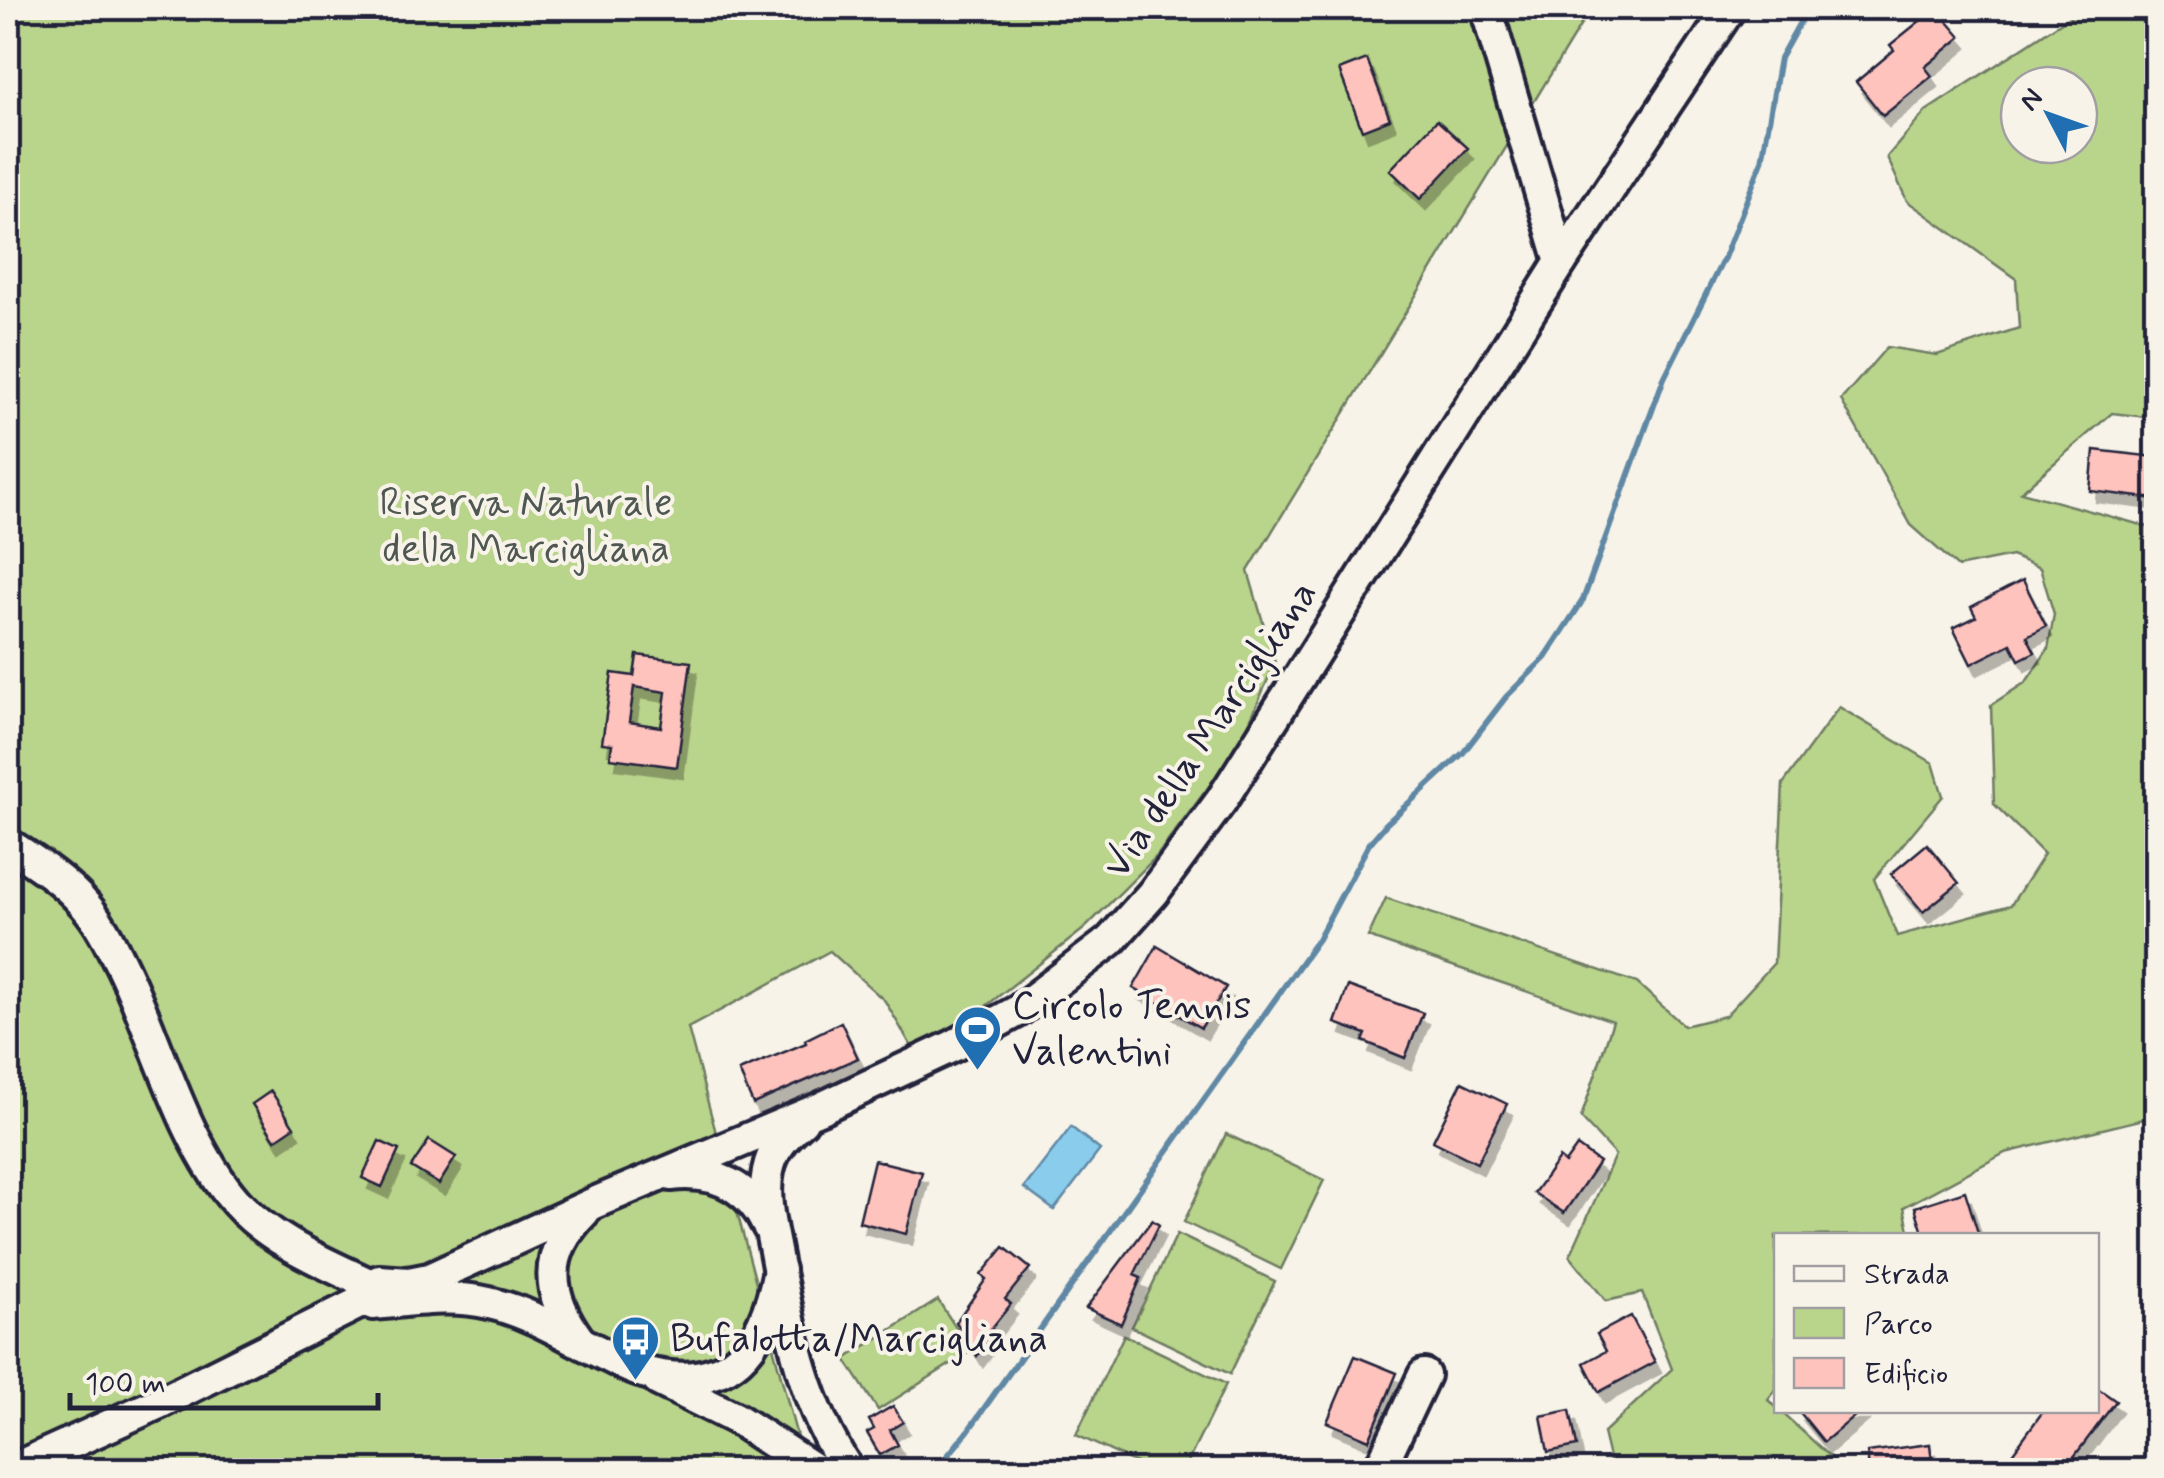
<svg xmlns="http://www.w3.org/2000/svg" width="2164" height="1478" viewBox="0 0 2164 1478" font-family="Mynerve,sans-serif">
<style>
.green{fill:#b9d48b;stroke:#6e7b63;stroke-width:2.5;fill-rule:evenodd}
.water{fill:#8acceb;stroke:#6088a5;stroke-width:2.5}
.lines{fill:none;stroke-linecap:round;stroke-linejoin:round}
.stream{stroke:#6088a5;stroke-width:6}
.building{fill:#ffc3be;stroke:#22223b;stroke-width:2.5;fill-rule:evenodd;filter:url(#shadow)}
.minor-casing{stroke:#22223b;stroke-width:38}
.minor{stroke:#f7f3e8;stroke-width:30}
.labels{text-anchor:middle;dominant-baseline:central;stroke-width:8;stroke-linejoin:round;paint-order:stroke}
.park-label{font-size:40px;fill:#4f5753;stroke:#f7f3e8}
.street-label{font-size:40px;fill:#22223b;stroke:#f7f3e8}
.poi-label{font-size:40px;fill:#22223b;stroke:#f7f3e8;text-anchor:start}
</style>
<defs>
<filter id="shadow"><feDropShadow dx="6" dy="11" stdDeviation="0" flood-color="#0004"/></filter>
</defs>
<rect width="100%" height="100%" fill="#f7f3e8"/>
<filter id="ink" filterUnits="userSpaceOnUse"><feTurbulence type="fractalNoise" baseFrequency=".01" numOctaves="2"/><feDisplacementMap in="SourceGraphic" scale="20" xChannelSelector="R" yChannelSelector="G"/><feConvolveMatrix kernelMatrix="1 2 1 2 8 2 1 2 1" color-interpolation-filters="sRGB"/></filter>
<g filter="url(#ink)">
<g class="green">
<polygon points="8,8 1591,8 1248,571 1275,663 1239,746 1156,857 1085,928 957,1029 913,1049 885,1001 830,951 688,1028 799,1444 820,1470 8,1470"/>
<path d="M2083 8H2156V418L2112 413 2021 492 2156 529V1116L2005 1153 1904 1207 1910 1235 1776 1236V1390L1768 1400 1845 1470H1612L1603 1433 1672 1369 1642 1293 1606 1301 1570 1256 1615 1155 1581 1118 1613 1021 1368 937 1386 898 1637 983 1684 1026 1725 1016 1774 963 1783 784 1839 707 1933 763 1943 796 1874 879 1897 936 2011 905 2044 854 1994 804 1991 705 2026 682 2048 649 2054 614 2040 568 2012 556 1958 567 1911 525 1841 400 1887 347 1937 355 2019 328 2016 279 1907 201 1887 157 1926 111ZM2079 85V145H2019V85Z"/>
<polygon points="1226,1134 1324,1180 1281,1269 1184,1222"/>
<polygon points="1177,1234 1275,1281 1230,1374 1132,1327"/>
<polygon points="938,1300 971,1351 878,1410 845,1359"/>
<polygon points="1124,1335 1226,1384 1184,1470 1151,1470 1076,1435"/>
</g>
<polygon class="water" points="1071,1127 1100,1150 1054,1210 1024,1188"/>
<g class="lines">
<polyline class="stream" points="936,1470 968,1431 1318,939 1369,844 1386,824 1463,753 1506,697 1545,658 1583,600 1664,378 1724,258 1762,161 1780,58 1808,8"/>
</g>
<g class="building">
<polygon points="1936,8 1961,37 1925,67 1932,76 1883,116 1856,82 1894,50 1890,45"/>
<polygon points="1367,59 1390,119 1362,130 1339,70"/>
<polygon points="1437,120 1468,148 1420,199 1390,170"/>
<polygon points="2094,450 2156,457 2156,499 2090,491"/>
<polygon points="2023,580 2046,626 2027,636 2035,652 2019,660 2011,644 1971,664 1953,628 1976,617 1971,607"/>
<path d="M637 655 691 662 677 767 610 758 612 744 602 743 612 673 634 676ZM634 687 666 692 661 727 629 722Z"/>
<polygon points="1927,844 1959,883 1923,912 1891,874"/>
<polygon points="1157,946 1226,987 1201,1028 1133,988"/>
<polygon points="1348,986 1423,1013 1405,1058 1363,1041 1366,1034 1335,1023"/>
<polygon points="841,1022 858,1058 753,1104 739,1071 806,1043 805,1040"/>
<polygon points="1462,1082 1507,1104 1477,1163 1433,1141"/>
<polygon points="271,1091 294,1127 275,1140 252,1104"/>
<polygon points="429,1140 456,1157 439,1184 411,1167"/>
<polygon points="379,1141 399,1150 382,1187 362,1178"/>
<polygon points="1577,1146 1599,1162 1564,1213 1534,1193 1559,1158 1565,1163"/>
<polygon points="874,1160 922,1172 906,1234 859,1222"/>
<polygon points="1965,1191 1979,1236 1924,1236 1915,1207"/>
<polygon points="1152,1220 1159,1225 1134,1275 1141,1278 1121,1324 1086,1308"/>
<polygon points="1004,1247 1030,1268 1005,1299 1011,1304 991,1329 995,1332 977,1356 956,1322 986,1279 981,1275"/>
<polygon points="1631,1316 1655,1362 1599,1392 1584,1363 1606,1351 1597,1334"/>
<polygon points="1355,1356 1397,1373 1369,1440 1327,1422"/>
<polygon points="2096,1387 2116,1401 2064,1470 2000,1470 2044,1410 2096,1410"/>
<polygon points="893,1406 903,1422 890,1430 898,1445 880,1455 867,1433 874,1429 869,1420"/>
<polygon points="1570,1410 1577,1446 1548,1452 1541,1416"/>
<polygon points="1798,1410 1862,1410 1824,1442"/>
<polygon points="1930,1444 1933,1470 1869,1470 1867,1452"/>
</g>
<g class="lines">
<defs>
<g id="minor">
<polyline points="1486,8 1561,262"/>
<path d="M8 844C35 862 63 879 85 905 100 922 110 943 120 963 157 1037 182 1141 236 1202 270 1241 325 1263 371 1285"/>
<path d="M802 1121C786 1135 772 1149 768 1171 762 1200 772 1232 777 1262 791 1334 806 1408 848 1470"/>
<path d="M671 1175C715 1170 749 1186 768 1226"/>
<path d="M367 1299 373 1304C412 1301 450 1294 489 1303 529 1312 564 1334 601 1353 615 1359 629 1369 643 1372 731 1395 764 1347 779 1270"/>
<path d="M579 1340C546 1294 542 1254 584 1212"/>
<polyline points="658,1380 735,1418 815,1470"/>
<polyline points="11,1470 159,1403 367,1299 368,1289 379,1281 409,1283 429,1279 594,1203 821,1108 953,1046 1018,1011 1110,941 1153,893 1221,801 1561,262 1730,8"/>
<polyline points="1379,1470 1424,1375"/>
</g>
</defs>
<use href="#minor" class="minor-casing"/>
<use href="#minor" class="minor"/>
</g>
</g>
<defs>
<symbol id="stadium-pin" viewBox="-11 -11 22 30"><path d="M0 17L-7.5 6A9.5 9.5 0 1 1 7.5 6Z" fill="#1f6fb2" stroke="#f7f3e8"/><path d="M0-5a6.5 5 0 1 0 0 10a6.5 5 0 1 0 0-10ZM-3.5-1.8h7v3.6h-7Z" fill="#fff"/></symbol>
<symbol id="bus-pin" viewBox="-11 -11 22 30"><path d="M0 17L-7.5 6A9.5 9.5 0 1 1 7.5 6Z" fill="#1f6fb2" stroke="#f7f3e8"/><path d="M-5-6H5V4H4V6H2V4H-2V6H-4V4H-5ZM-3.5-4V0h7V-4ZM-3.5 1.2v1.5H-2V1.2ZM2 1.2v1.5H3.5V1.2Z" fill="#fff"/></symbol>
</defs>
<g fill-rule="evenodd">
<use href="#stadium-pin" x="950" y="1002" width="55" height="75"/>
<use href="#bus-pin" x="608" y="1312" width="55" height="75"/>
</g>
<g class="labels">
<g class="park-label">
<text x="526" y="504">Riserva Naturale<tspan x="526" dy="46">della Marcigliana</tspan></text>
</g>
<g class="street-label">
<text transform="translate(1211 730) rotate(-56)">Via della Marcigliana</text>
</g>
<g class="poi-label">
<text x="1012" y="1007">Circolo Tennis<tspan x="1012" dy="46">Valentini</tspan></text>
<text x="670" y="1340">Bufalotta/Marcigliana</text>
</g>
</g>
<rect width="2164" height="1478" fill="none" stroke="#f7f3e8" stroke-width="40"/>
<rect x="20" y="20" width="2124" height="1438" fill="none" stroke="#22223b" stroke-width="4" filter="url(#ink)"/>
<rect x="1774" y="1233" width="325" height="180" fill="#f7f3e8" stroke="#a29fa3" stroke-width="2.5"/>
<rect x="1794" y="1266" width="50" height="15" fill="#f7f3e8" stroke="#a29fa3" stroke-width="2.5"/>
<text x="1864" y="1283" font-size="30" fill="#22223b">Strada</text>
<rect x="1794" y="1308" width="50" height="30" fill="#b9d48b" stroke="#a29fa3" stroke-width="2.5"/>
<text x="1864" y="1333" font-size="30" fill="#22223b">Parco</text>
<rect x="1794" y="1358" width="50" height="30" fill="#ffc3be" stroke="#a29fa3" stroke-width="2.5"/>
<text x="1864" y="1383" font-size="30" fill="#22223b">Edificio</text>
<g transform="translate(2049 115) rotate(311)"><circle r="48" fill="#f7f3e8" stroke="#a29fa3" stroke-width="2.5"/>
<path d="M0-8L18 38L0 25L-18 38Z" fill="#1f6fb2"/>
<text y="-15" font-size="28" font-weight="bold" text-anchor="middle" fill="#22223b">N</text>
</g>
<path d="M70 1393v15h308v-15" fill="none" stroke="#22223b" stroke-width="5"/>
<text x="85" y="1393" font-size="30" fill="#22223b" stroke="#f7f3e8" stroke-width="8" paint-order="stroke">100 m</text>
</svg>
